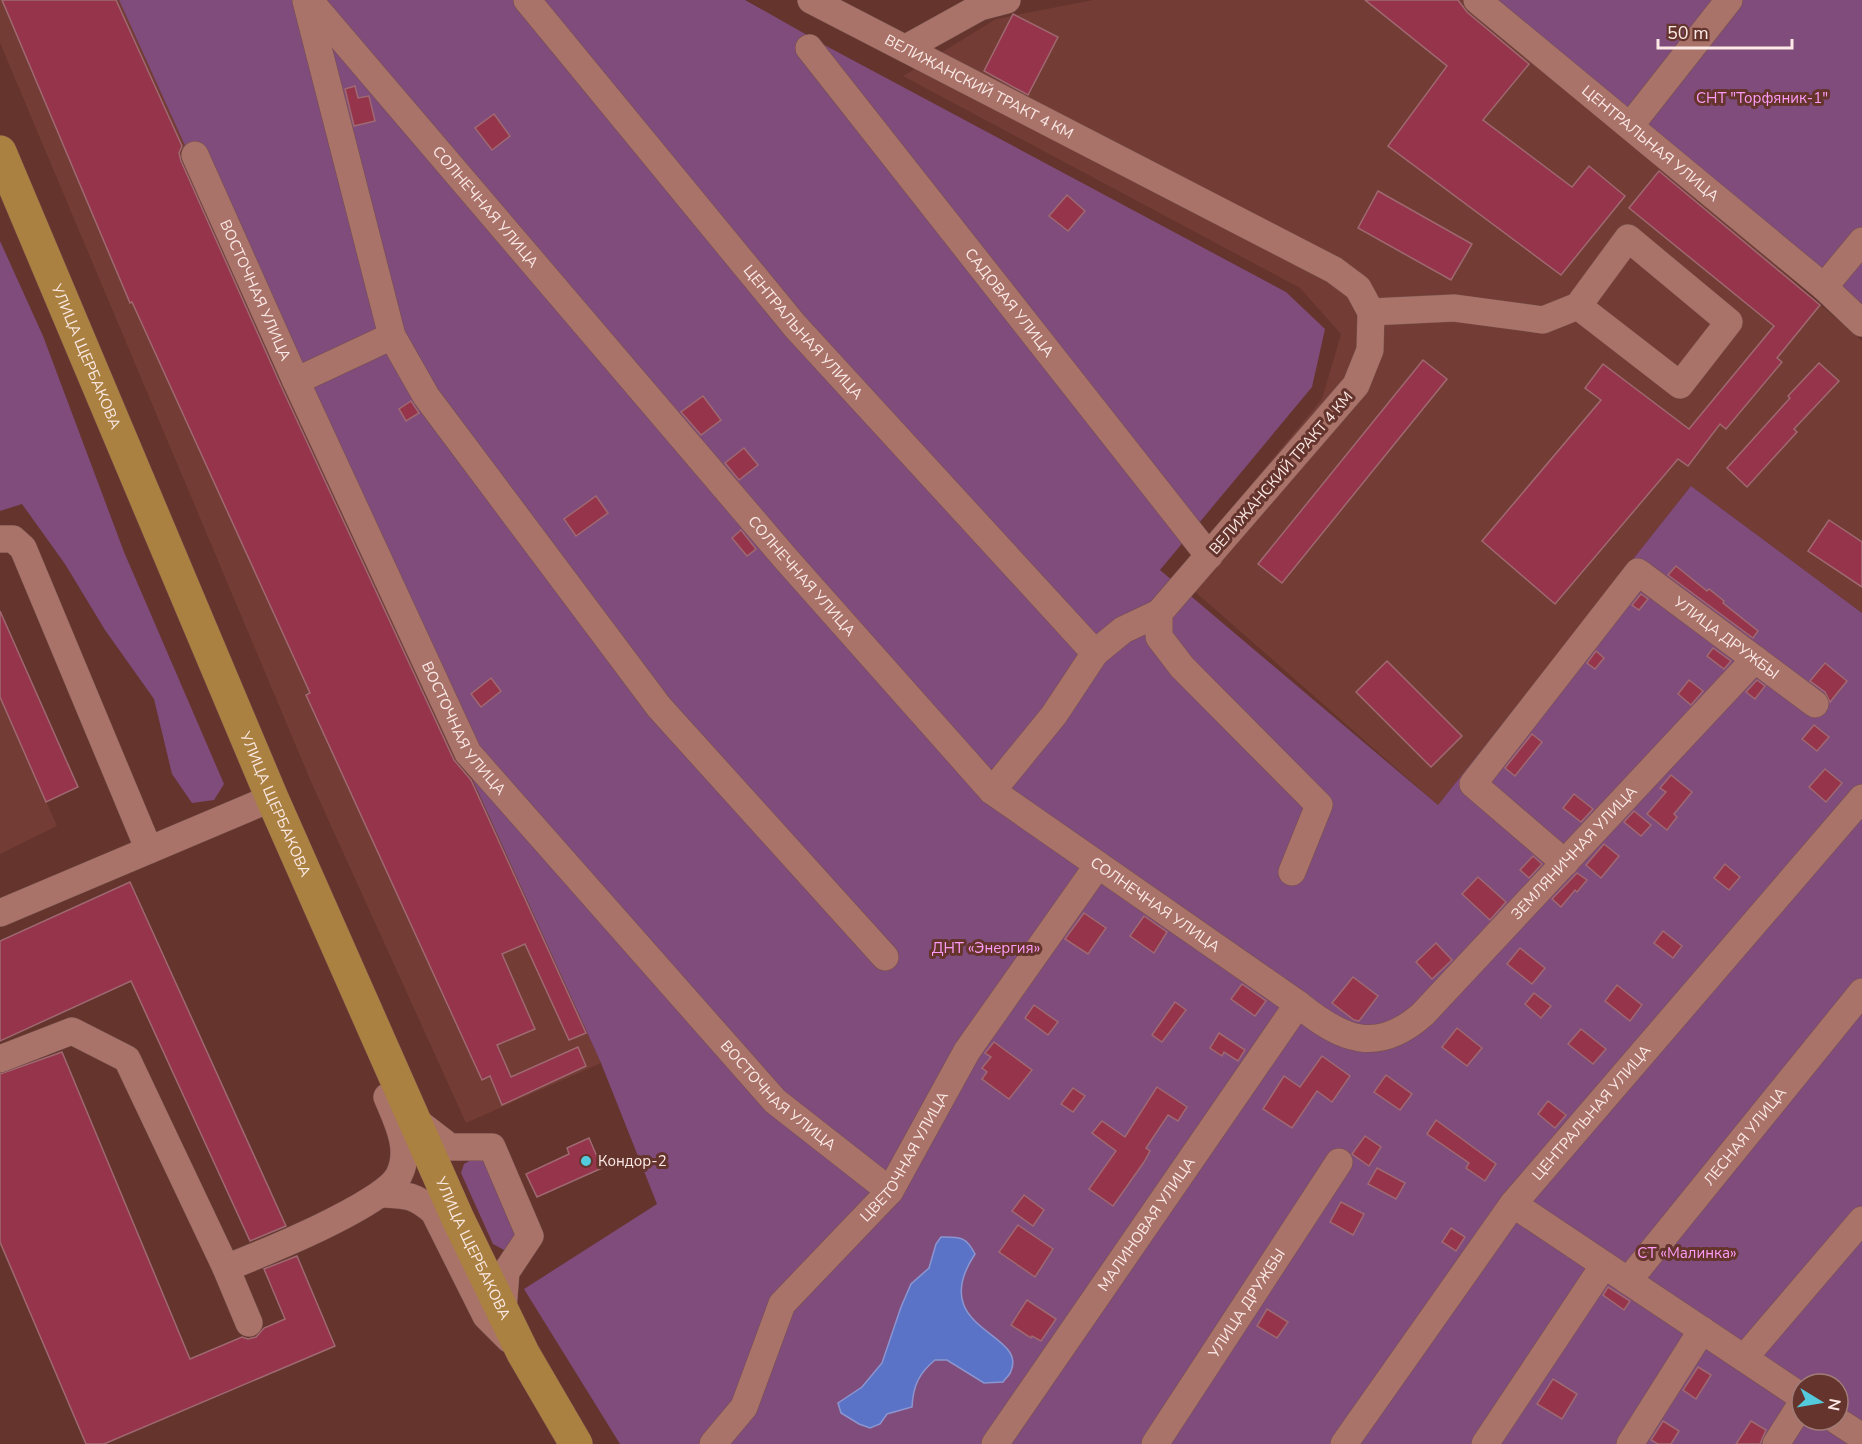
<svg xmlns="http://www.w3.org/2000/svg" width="1862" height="1444" viewBox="0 0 1862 1444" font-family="'Nunito Sans',sans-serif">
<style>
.built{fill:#733c34}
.green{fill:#804c7c;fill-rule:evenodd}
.water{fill:#5b73c7;stroke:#8b96d0;stroke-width:1.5}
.building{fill:#96344b;stroke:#9f6971;stroke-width:1.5}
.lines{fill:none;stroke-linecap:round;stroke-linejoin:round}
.minor-casing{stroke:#76504b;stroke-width:28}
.major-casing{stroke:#76504b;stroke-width:34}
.minor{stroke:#a9736a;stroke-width:27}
.major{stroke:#aa8140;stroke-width:33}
.poi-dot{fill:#54cadd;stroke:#64342d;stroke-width:2}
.labels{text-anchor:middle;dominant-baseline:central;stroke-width:6;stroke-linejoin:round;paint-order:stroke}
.street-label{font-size:15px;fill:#fce9e6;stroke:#64342d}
.park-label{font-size:15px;fill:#fd9bf6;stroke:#64342d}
.poi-label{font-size:15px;fill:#fce9e6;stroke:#64342d;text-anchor:start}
</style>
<rect width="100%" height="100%" fill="#64342d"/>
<g class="built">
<polygon points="0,0 119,0 601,1063 466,1123 312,784 0,43"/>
<polygon points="1093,0 1473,0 1862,341 1862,613 1691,486 1438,805 1176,575 1322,399 1341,334 1300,288 903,76 996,19"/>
<polygon points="0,697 57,826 0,854"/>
</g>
<g class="green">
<path d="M119 0H745L830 48 1286 292 1325 329 1312 387 1160 570 1438 805 1691 486 1862 613V1444H620L524 1289 657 1204 601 1063ZM1802 1384H1838V1420H1802Z"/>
<polygon points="1493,0 1862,0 1862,308"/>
<polygon points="0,241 43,336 124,552 224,784 214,800 192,803 172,774 154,699 105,630 65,564 22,504 0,511"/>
<polygon points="471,1160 482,1161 490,1165 521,1233 506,1251 493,1244 461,1173 464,1164"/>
</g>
<path class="water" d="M941 1237C960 1237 966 1236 975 1254 925 1330 1028 1332 1011 1371 1010 1375 1005 1379 1003 1382L984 1383 947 1360H935C919 1373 913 1386 912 1407L887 1414 880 1424 870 1428 859 1424 841 1413 838 1403 862 1387 882 1363 901 1307 911 1284 929 1268 936 1244Z"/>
<g class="building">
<polygon points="2,0 116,0 182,146 179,153 181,161 282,388 454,760 471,780 586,1033 569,1040 525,944 502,954 535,1029 497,1045 511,1077 578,1047 586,1066 502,1105 490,1076 482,1080 306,695 310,693 132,302 130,303"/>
<polygon points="1365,0 1458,0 1467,12 1529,64 1483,120 1572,187 1589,166 1625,196 1561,275 1388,146 1447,66"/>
<polygon points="1013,14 1058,37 1028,95 984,71"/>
<polygon points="355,86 358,98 369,96 375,121 354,126 345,89"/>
<polygon points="494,114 510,136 492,150 475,128"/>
<polygon points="1659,171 1820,305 1777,358 1782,362 1726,429 1720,424 1688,466 1678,459 1555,604 1482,541 1601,400 1585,388 1603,364 1689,429 1774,326 1629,208"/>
<polygon points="1378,191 1472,244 1451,280 1358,228"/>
<polygon points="1067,195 1085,211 1068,231 1049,216"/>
<polygon points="1423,360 1447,379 1282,583 1258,564"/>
<polygon points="1819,363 1839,381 1794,429 1797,432 1747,487 1727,468 1790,398 1788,396"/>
<polygon points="703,396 721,420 701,435 681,412"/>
<polygon points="411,401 419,413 406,421 399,409"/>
<polygon points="744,448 758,465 739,480 725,463"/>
<polygon points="596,496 608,513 576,536 564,519"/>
<polygon points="1829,520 1862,542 1862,587 1808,551"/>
<polygon points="741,530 756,549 747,556 732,538"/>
<polygon points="1676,566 1707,591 1709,589 1724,601 1723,603 1758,631 1753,638 1668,575"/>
<polygon points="1641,594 1648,599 1639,610 1632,605"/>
<polygon points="0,611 78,787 46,802 0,697"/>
<polygon points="1713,648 1731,661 1724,669 1707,656"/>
<polygon points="1596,651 1604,658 1595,669 1587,663"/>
<polygon points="1387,661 1462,736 1431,767 1356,692"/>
<polygon points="1825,663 1847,681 1830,702 1825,692 1810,681"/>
<polygon points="491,678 501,691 481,707 471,694"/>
<polygon points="1689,680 1703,691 1691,705 1678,694"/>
<polygon points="1757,680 1765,686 1755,699 1746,692"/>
<polygon points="1814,725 1829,737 1817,751 1802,739"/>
<polygon points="1532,734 1542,742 1515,776 1505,768"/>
<polygon points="1825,769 1842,783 1826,802 1809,787"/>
<polygon points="1671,775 1692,792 1674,814 1677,817 1667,830 1647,814 1666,792 1660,788"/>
<polygon points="1574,794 1593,809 1581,822 1563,808"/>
<polygon points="1634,811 1651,825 1641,836 1624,822"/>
<polygon points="1604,844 1619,856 1601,878 1586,865"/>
<polygon points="1533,856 1542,864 1529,878 1520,870"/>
<polygon points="1725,864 1740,877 1729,890 1714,878"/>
<polygon points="1577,873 1587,880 1577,892 1575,890 1561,907 1552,899"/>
<polygon points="1478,877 1506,902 1490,920 1462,894"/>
<polygon points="130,882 286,1226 250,1241 131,981 0,1041 0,941"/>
<polygon points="1084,913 1106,928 1088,954 1065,939"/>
<polygon points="1144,916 1167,932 1154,953 1130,936"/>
<polygon points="1663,931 1682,946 1673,958 1654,943"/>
<polygon points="1436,943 1452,960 1432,979 1416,962"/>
<polygon points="1520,948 1545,968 1532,984 1507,964"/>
<polygon points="1353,977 1378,996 1359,1021 1354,1020 1332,1003"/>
<polygon points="1242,984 1266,1001 1255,1016 1231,999"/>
<polygon points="1617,985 1642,1005 1630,1021 1605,1001"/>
<polygon points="1534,993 1551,1006 1541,1018 1525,1004"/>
<polygon points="1175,1002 1186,1010 1162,1042 1152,1035"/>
<polygon points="1034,1005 1058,1022 1048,1035 1025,1018"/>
<polygon points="1457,1028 1482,1048 1467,1066 1442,1047"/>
<polygon points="1581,1029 1606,1049 1593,1064 1568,1044"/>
<polygon points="1219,1033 1245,1050 1238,1061 1224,1052 1222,1056 1210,1048"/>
<polygon points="994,1042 1032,1070 1009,1099 982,1079 987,1072 982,1068 991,1057 985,1053"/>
<polygon points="62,1052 190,1359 242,1337 248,1339 256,1337 264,1328 285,1319 264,1269 297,1256 335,1346 104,1444 86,1444 0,1242 0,1074"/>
<polygon points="1322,1056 1350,1076 1332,1102 1317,1091 1292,1128 1263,1109 1284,1076 1300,1087"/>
<polygon points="1386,1075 1412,1094 1400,1110 1374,1092"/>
<polygon points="1157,1087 1187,1107 1178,1121 1168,1115 1146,1148 1150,1151 1144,1162 1113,1206 1089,1189 1116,1151 1092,1133 1102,1121 1125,1137"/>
<polygon points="1073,1088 1085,1096 1073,1112 1061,1104"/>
<polygon points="1548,1101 1566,1115 1555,1128 1538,1114"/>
<polygon points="1436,1120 1496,1164 1485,1181 1466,1168 1469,1163 1427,1134"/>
<polygon points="1365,1136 1381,1147 1369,1166 1352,1154"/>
<polygon points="589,1138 602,1168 537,1197 526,1174 569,1154 567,1148"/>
<polygon points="1377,1168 1405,1183 1396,1199 1368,1184"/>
<polygon points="1024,1195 1044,1210 1033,1226 1012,1211"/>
<polygon points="1341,1202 1364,1214 1353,1235 1330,1222"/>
<polygon points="1018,1225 1053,1249 1035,1277 999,1252"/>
<polygon points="1451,1228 1465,1237 1456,1251 1442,1242"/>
<polygon points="1608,1287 1630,1301 1624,1310 1603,1295"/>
<polygon points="1027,1300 1056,1319 1041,1341 1032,1336 1031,1338 1011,1325"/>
<polygon points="1267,1309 1288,1322 1277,1338 1257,1326"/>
<polygon points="1698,1367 1711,1375 1696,1399 1683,1390"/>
<polygon points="1553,1379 1577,1394 1562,1419 1537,1404"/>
<polygon points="1663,1421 1679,1431 1671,1444 1658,1444 1651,1440"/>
<polygon points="1751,1421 1766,1430 1760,1444 1736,1444"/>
</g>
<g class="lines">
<defs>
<g id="minor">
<path id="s1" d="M309 0 786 559 992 791 1298 1004C1342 1040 1377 1055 1423 1014L1755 659"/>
<path id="s2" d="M527 0 795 326 1095 653"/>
<path id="s3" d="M811 0 1334 270 1358 288 1371 312 1370 350 1356 385 1159 613V637L1182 667 1319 805 1292 872"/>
<path id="s4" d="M1477 0 1824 287 1862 323"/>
<polyline points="306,1 392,336 426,396 659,707 885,957"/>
<path id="s5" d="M809 48 1209 556"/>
<polyline points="906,48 980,7 1007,0"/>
<polyline points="1630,126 1729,0"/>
<path id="s6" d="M195 155 296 381 468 753 775 1101 890 1191"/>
<polyline points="1824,287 1862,241"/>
<polyline points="1371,312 1454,308 1543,320 1578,306 1680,385 1729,322 1628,238 1578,306"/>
<polyline points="296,381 392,336"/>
<polyline points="0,539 13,539 23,548 149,850"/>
<polyline points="992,791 1054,715 1095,653 1123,630 1159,613"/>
<path id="s7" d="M1565 863 1473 784 1638 572 1815 704"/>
<polyline points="0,913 272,798"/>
<polyline points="0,1059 72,1031 127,1059 226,1268 249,1323"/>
<polyline points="415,1120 450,1147 492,1147 530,1236 506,1272 503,1310"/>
<path d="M382 1194C407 1195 415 1195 434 1212L486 1316 509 1339"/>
<polyline points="1513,1204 1802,1397"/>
<path d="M226 1268C261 1254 384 1205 399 1175 412 1149 397 1121 387 1097"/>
<path id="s8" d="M1628 1281 1862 992"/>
<polyline points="1744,1358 1862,1220"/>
<polyline points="1836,1420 1862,1437"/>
<path id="s9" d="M713 1444 744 1407 782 1304 890 1191 967 1051 1098 865"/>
<path id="s10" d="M995 1444 1298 1004"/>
<path id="s11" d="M1155 1444 1339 1162"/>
<path id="s12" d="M1344 1444 1513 1204 1862 798"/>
<polyline points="1485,1444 1604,1265"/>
<polyline points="1630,1444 1702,1330"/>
<polyline points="1776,1444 1802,1403"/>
</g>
<g id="major">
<path id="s13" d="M0 152 272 798 458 1219 523 1353 576 1444"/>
</g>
</defs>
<use href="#minor" class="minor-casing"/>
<use href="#major" class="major-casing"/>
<use href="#minor" class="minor"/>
<use href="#major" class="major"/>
</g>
<circle class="poi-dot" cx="586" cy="1161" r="6"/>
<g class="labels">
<g class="street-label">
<text stroke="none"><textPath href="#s3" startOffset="189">ВЕЛИЖАНСКИЙ ТРАКТ 4 КМ</textPath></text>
<text stroke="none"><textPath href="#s4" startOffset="225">ЦЕНТРАЛЬНАЯ УЛИЦА</textPath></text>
<text stroke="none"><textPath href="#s1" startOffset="272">СОЛНЕЧНАЯ УЛИЦА</textPath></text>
<text stroke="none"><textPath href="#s6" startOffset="148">ВОСТОЧНАЯ УЛИЦА</textPath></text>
<text stroke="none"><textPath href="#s5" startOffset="324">САДОВАЯ УЛИЦА</textPath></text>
<text stroke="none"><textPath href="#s2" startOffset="432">ЦЕНТРАЛЬНАЯ УЛИЦА</textPath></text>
<text stroke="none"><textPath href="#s13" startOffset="222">УЛИЦА ЩЕРБАКОВА</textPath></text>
<text transform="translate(1281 473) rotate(-49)">ВЕЛИЖАНСКИЙ ТРАКТ 4 КМ</text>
<text stroke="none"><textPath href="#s1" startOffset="758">СОЛНЕЧНАЯ УЛИЦА</textPath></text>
<text stroke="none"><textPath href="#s7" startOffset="500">УЛИЦА ДРУЖБЫ</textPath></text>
<text stroke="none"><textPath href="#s6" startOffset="634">ВОСТОЧНАЯ УЛИЦА</textPath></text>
<text stroke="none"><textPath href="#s13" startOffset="708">УЛИЦА ЩЕРБАКОВА</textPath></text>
<text stroke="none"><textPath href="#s1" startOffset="1780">ЗЕМЛЯНИЧНАЯ УЛИЦА</textPath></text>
<text stroke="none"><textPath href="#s1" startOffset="1244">СОЛНЕЧНАЯ УЛИЦА</textPath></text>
<text stroke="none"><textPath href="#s6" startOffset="1120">ВОСТОЧНАЯ УЛИЦА</textPath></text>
<text stroke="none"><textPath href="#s12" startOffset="414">ЦЕНТРАЛЬНАЯ УЛИЦА</textPath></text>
<text stroke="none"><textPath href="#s8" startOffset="186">ЛЕСНАЯ УЛИЦА</textPath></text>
<text stroke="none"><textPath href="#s9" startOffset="351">ЦВЕТОЧНАЯ УЛИЦА</textPath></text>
<text stroke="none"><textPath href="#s10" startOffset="267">МАЛИНОВАЯ УЛИЦА</textPath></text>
<text stroke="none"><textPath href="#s13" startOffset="1194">УЛИЦА ЩЕРБАКОВА</textPath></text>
<text stroke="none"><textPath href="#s11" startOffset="168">УЛИЦА ДРУЖБЫ</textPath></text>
</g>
<g class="park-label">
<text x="1762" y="98">СНТ "Торфяник-1"</text>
<text x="986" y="948">ДНТ «Энергия»</text>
<text x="1687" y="1253">CТ «Малинка»</text>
</g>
<g class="poi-label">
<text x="598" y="1161">Кондор-2</text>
</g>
</g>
<g transform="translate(1820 1402) rotate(101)"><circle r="28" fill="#64342d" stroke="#a17c77" stroke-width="1.5"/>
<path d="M0-4.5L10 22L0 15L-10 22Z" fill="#54cadd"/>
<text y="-9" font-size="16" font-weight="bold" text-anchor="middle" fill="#fce9e6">N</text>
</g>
<path d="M1658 39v9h134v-9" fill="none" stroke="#fce9e6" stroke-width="3"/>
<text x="1667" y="39" font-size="18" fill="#fce9e6" stroke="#64342d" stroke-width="4.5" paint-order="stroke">50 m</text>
</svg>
